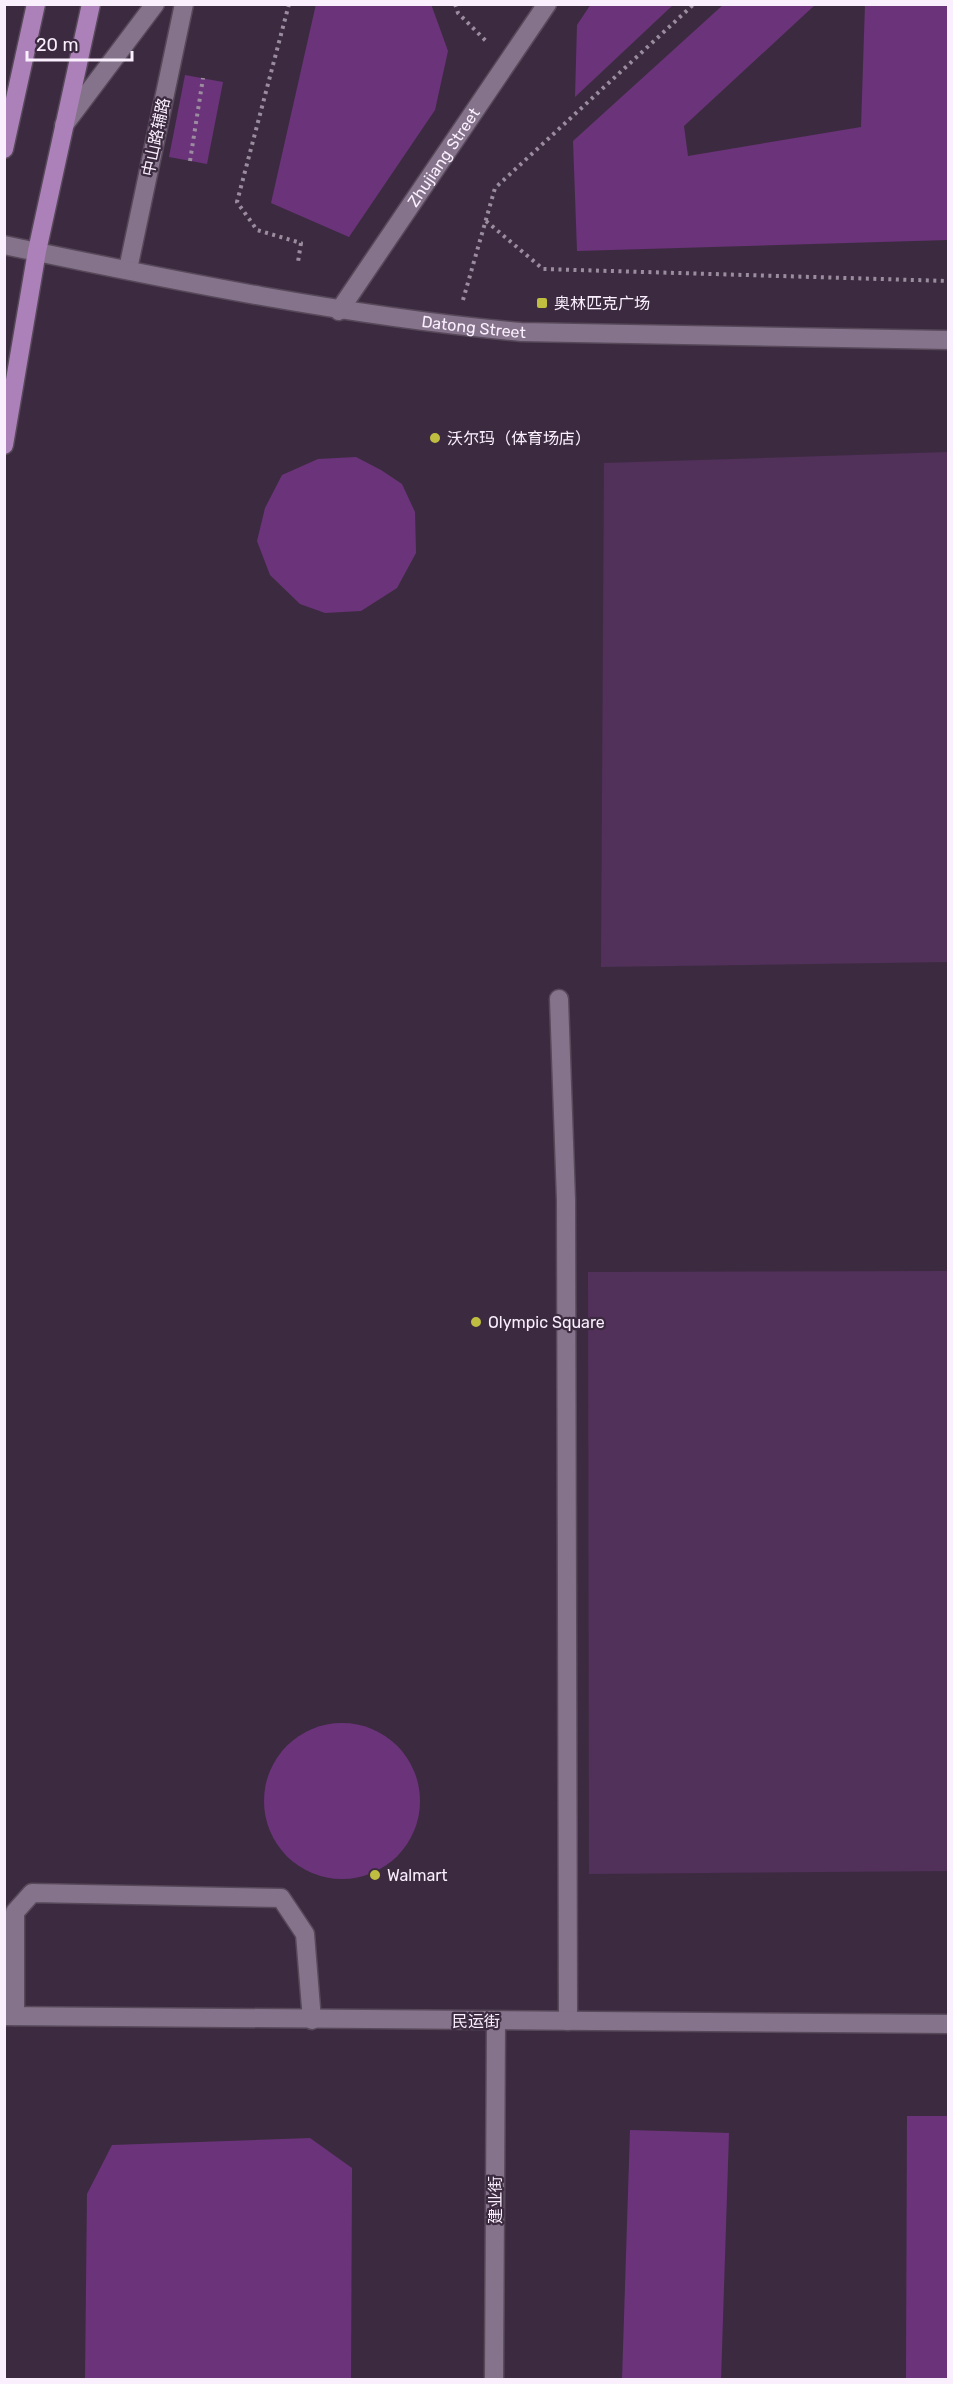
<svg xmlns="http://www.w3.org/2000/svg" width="953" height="2384" viewBox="0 0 953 2384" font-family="Rubik,'Noto Sans SC',sans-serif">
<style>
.green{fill:#51305a}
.building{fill:#6b337a}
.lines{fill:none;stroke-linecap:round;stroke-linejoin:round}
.service-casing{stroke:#57485a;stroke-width:21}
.minor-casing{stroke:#57485a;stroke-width:21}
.tertiary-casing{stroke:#57485a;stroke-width:21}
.primary-casing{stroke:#57485a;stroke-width:21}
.path{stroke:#9b8d9f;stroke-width:4;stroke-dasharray:3 4.5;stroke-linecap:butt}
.service{stroke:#85728b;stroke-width:18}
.minor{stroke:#85728b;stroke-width:18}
.tertiary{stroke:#85728b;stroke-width:18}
.primary{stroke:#ac80b8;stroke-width:18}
.poi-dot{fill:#bfbe41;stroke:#3c2b40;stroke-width:2}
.labels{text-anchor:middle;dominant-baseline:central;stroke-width:4.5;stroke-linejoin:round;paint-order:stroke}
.street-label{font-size:16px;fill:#faeffd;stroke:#3c2b40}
.poi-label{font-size:16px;fill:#faeffd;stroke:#3c2b40;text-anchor:start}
</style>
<rect width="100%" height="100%" fill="#3c2b40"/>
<g class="green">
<polygon points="948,452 948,962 601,967 604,463"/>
<polygon points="948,1271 948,1871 589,1874 588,1272"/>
</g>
<g class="building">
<polygon points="316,4 431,4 448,51 435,110 349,237 271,203"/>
<polygon points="591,4 674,4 575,97 577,25"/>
<polygon points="724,4 816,4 684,126 688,156 861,127 865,4 948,4 948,240 577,251 573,141"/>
<polygon points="185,75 223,82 207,164 169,157"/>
<polygon points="356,457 381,470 402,484 415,512 416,553 397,588 361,611 325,613 300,604 270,575 257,541 265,508 282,475 318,459"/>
<circle cx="342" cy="1801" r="78"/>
<polygon points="907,2116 948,2116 948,2380 906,2380"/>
<polygon points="630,2130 729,2133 721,2380 622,2380"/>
<polygon points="310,2138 352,2168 351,2380 85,2380 87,2194 112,2145"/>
</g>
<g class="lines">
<defs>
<g id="service">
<polyline points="64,125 155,4"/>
<polyline points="128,269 184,4"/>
<polyline points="559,999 566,1200 568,2021"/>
<polyline points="15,2016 15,1912 32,1893 281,1898 305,1934 312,2020"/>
</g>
<g id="minor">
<path id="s1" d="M4 245C175 281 347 316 521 332L948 340"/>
<polyline points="4,2016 948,2024"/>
<polyline points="494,2380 496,2021"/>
</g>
<g id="tertiary">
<path id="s2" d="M339 311 547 4"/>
</g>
<g id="primary">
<polyline points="4,149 36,4"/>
<polyline points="4,445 37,251 91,4"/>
</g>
</defs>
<use href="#service" class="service-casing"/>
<use href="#minor" class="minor-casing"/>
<use href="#tertiary" class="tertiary-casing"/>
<use href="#primary" class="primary-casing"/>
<g class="path">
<polyline points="289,4 237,202 257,230 301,243 298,262"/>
<polyline points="455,4 458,13 488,43"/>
<polyline points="190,161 203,78"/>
<polyline points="486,221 543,269 948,281"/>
<polyline points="463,300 495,188 694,4"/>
</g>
<use href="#service" class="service"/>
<use href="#minor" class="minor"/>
<use href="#tertiary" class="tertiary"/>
<use href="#primary" class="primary"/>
</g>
<g class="poi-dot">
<rect x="536" y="297" width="12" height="12" rx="3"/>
<circle cx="435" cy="438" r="6"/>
<circle cx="476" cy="1322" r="6"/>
<circle cx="375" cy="1875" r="6"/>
</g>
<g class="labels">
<g class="street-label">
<text transform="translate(156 137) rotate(-78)">中山路辅路</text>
<text stroke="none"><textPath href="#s2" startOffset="186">Zhujiang Street</textPath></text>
<text stroke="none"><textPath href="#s1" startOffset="477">Datong Street</textPath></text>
<text x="476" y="2021">民运街</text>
<text transform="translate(495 2200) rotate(-90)">建业街</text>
</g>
<g class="poi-label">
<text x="554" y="303">奥林匹克广场</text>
<text x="447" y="438">沃尔玛（体育场店）</text>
<text x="488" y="1322">Olympic Square</text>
<text x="387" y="1875">Walmart</text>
</g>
</g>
<rect width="953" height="2384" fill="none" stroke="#faeffd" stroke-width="12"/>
<path d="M27 51v9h105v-9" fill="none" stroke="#faeffd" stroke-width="3"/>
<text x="36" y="51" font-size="18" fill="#faeffd" stroke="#3c2b40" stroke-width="4.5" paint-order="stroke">20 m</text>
</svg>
